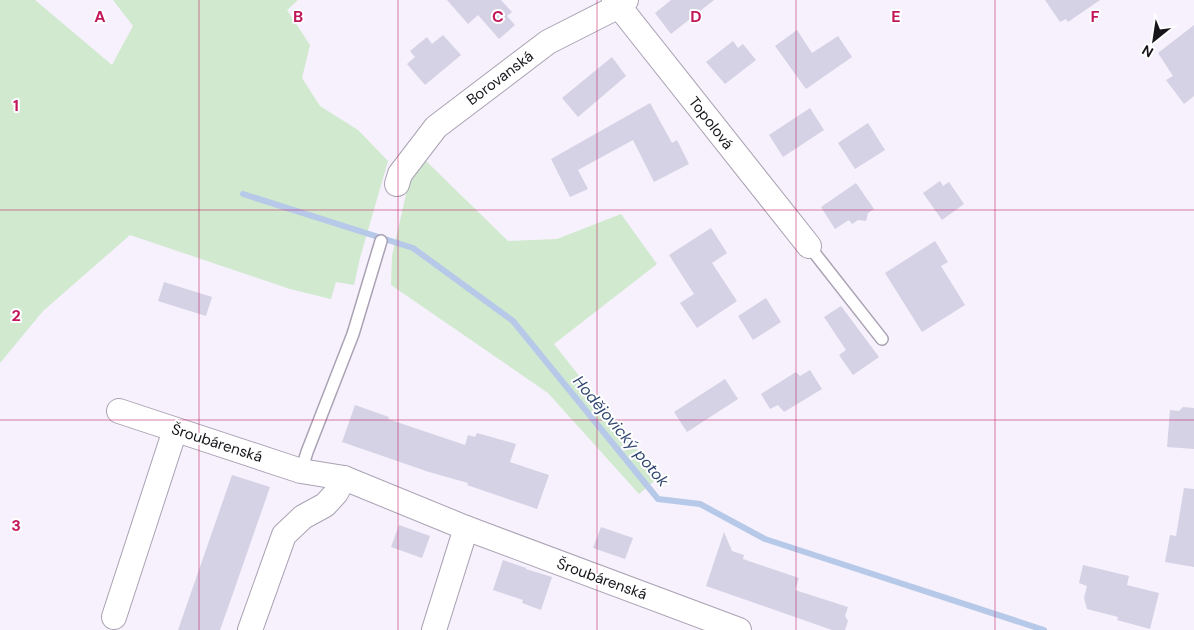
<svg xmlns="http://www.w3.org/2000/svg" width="1194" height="630" viewBox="0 0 1194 630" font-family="'DM Sans',sans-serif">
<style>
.green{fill:#d0e9cf}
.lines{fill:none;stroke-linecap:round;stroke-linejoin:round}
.stream{stroke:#b7c9e8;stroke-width:6}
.building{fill:#d5d2e6}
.lane-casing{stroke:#aaa2b4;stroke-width:14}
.street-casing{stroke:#aaa2b4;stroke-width:26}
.lane{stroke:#fff;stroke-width:11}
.street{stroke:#fff;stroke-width:24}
.grid{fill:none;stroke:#c2185b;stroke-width:1;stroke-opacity:0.55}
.labels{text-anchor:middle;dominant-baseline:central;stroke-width:4;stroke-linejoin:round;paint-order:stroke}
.street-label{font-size:15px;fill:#17141a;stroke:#fff}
.water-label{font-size:16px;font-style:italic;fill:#2e456f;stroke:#fff}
.grid-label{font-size:16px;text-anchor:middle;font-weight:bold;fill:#c2185b;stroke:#fff;stroke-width:4;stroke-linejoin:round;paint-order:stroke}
</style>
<rect width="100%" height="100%" fill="#f6f1fc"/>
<g class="green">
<polygon points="0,0 35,0 112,65 133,26 113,0 298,0 287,10 310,45 302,78 320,106 358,130 388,161 360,258 354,285 336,282 331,299 290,289 130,235 43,311 0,363"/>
<polygon points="423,158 508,241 557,239 621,214 657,264 554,344 659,477 639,494 548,393 391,285 392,256 409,181"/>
</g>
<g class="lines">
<polyline class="stream" points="243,194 413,248 513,321 658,499 700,504 765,539 1044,630"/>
</g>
<g class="building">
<polygon points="447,0 501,0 512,12 507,16 515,25 499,39 478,15 468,24"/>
<polygon points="671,0 714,0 671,34 655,13"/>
<polygon points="1045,0 1100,0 1068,22 1066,19 1060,22"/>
<polygon points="1194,25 1194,96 1184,104 1166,80 1173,76 1158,53"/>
<polygon points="797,30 812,53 838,36 852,57 806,89 775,46"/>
<polygon points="443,35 461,55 425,85 407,64 415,57 410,51 427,37 432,44"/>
<polygon points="733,41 738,48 743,44 756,60 725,84 706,62"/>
<polygon points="612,57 626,76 578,117 562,98"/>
<polygon points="650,103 672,143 677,140 689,164 654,182 633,140 578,170 588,189 570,197 551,159"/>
<polygon points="810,108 824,130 783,157 769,135"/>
<polygon points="868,123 885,150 855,169 838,143"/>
<polygon points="940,181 943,186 949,182 964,204 942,220 923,193"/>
<polygon points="856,183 874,209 868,213 866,221 858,220 852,224 849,220 835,229 821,207"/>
<polygon points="711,228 727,253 712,263 737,301 697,328 680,303 694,294 669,255"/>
<polygon points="935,241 948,262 941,266 965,305 922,332 885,273"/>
<polygon points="164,282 212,297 206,316 158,301"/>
<polygon points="766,298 781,322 753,340 738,316"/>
<polygon points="841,306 879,357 853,375 839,355 846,350 824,317"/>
<polygon points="810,370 822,389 784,412 778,405 770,409 761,394 796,372 800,376"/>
<polygon points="725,379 738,399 687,432 674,412"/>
<polygon points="355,405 389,417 388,419 465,445 468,435 475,437 477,433 516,444 510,462 549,475 537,509 467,485 468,483 429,472 342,442"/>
<polygon points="1183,407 1194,408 1194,449 1167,447 1170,410 1179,411"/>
<polygon points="232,475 270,487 231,599 220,630 178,630"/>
<polygon points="1184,488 1194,489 1194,567 1165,562 1170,535 1176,536"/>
<polygon points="399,525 430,536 422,558 391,547"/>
<polygon points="601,527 633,538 625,559 593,548"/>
<polygon points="724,532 732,551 744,555 743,559 799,578 795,590 848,607 845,616 848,621 845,630 832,630 706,586"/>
<polygon points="503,560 526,568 526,569 552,577 541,610 522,603 523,600 493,590"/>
<polygon points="1083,565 1129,576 1127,585 1159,593 1150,629 1117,620 1118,617 1087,609 1084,598 1087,586 1079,583"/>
</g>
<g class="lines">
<defs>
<g id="lane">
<polyline points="809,246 882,339"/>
<polyline points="301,471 307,452 353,334 381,241"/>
</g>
<g id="street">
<polyline points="614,0 809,246"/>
<polyline points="397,184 400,174 436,127 548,42 619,6 626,0"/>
<polyline points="119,411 301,471 344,478 466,528 739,630"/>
<polyline points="114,617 175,430"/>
<polyline points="250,630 284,535 303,517 325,505 336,493 344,478"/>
<polyline points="434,630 466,528"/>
</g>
</defs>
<use href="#lane" class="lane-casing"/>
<use href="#street" class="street-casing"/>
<use href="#lane" class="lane"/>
<use href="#street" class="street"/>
</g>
<path class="grid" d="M199 0V630M398 0V630M597 0V630M796 0V630M995 0V630M0 210H1194M0 420H1194"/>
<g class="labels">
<g class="street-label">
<text transform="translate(500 78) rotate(-37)">Borovanská</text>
<text transform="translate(711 123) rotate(52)">Topolová</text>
<text transform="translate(217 443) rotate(18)">Šroubárenská</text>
<text transform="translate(602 579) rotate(20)">Šroubárenská</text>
</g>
<g class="water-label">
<text transform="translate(621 431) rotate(50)">Hodějovický potok</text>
</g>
</g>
<g class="grid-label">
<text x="100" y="22">A</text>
<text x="298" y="22">B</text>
<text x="498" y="22">C</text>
<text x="696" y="22">D</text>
<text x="896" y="22">E</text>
<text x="1095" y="22">F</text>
<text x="16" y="111">1</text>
<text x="16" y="321">2</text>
<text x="16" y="531">3</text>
</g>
<g transform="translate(1154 40) rotate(210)" stroke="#ffffff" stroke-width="4" paint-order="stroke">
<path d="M0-4L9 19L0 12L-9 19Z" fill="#17141a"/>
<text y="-8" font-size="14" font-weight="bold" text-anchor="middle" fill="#17141a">N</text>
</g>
</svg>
